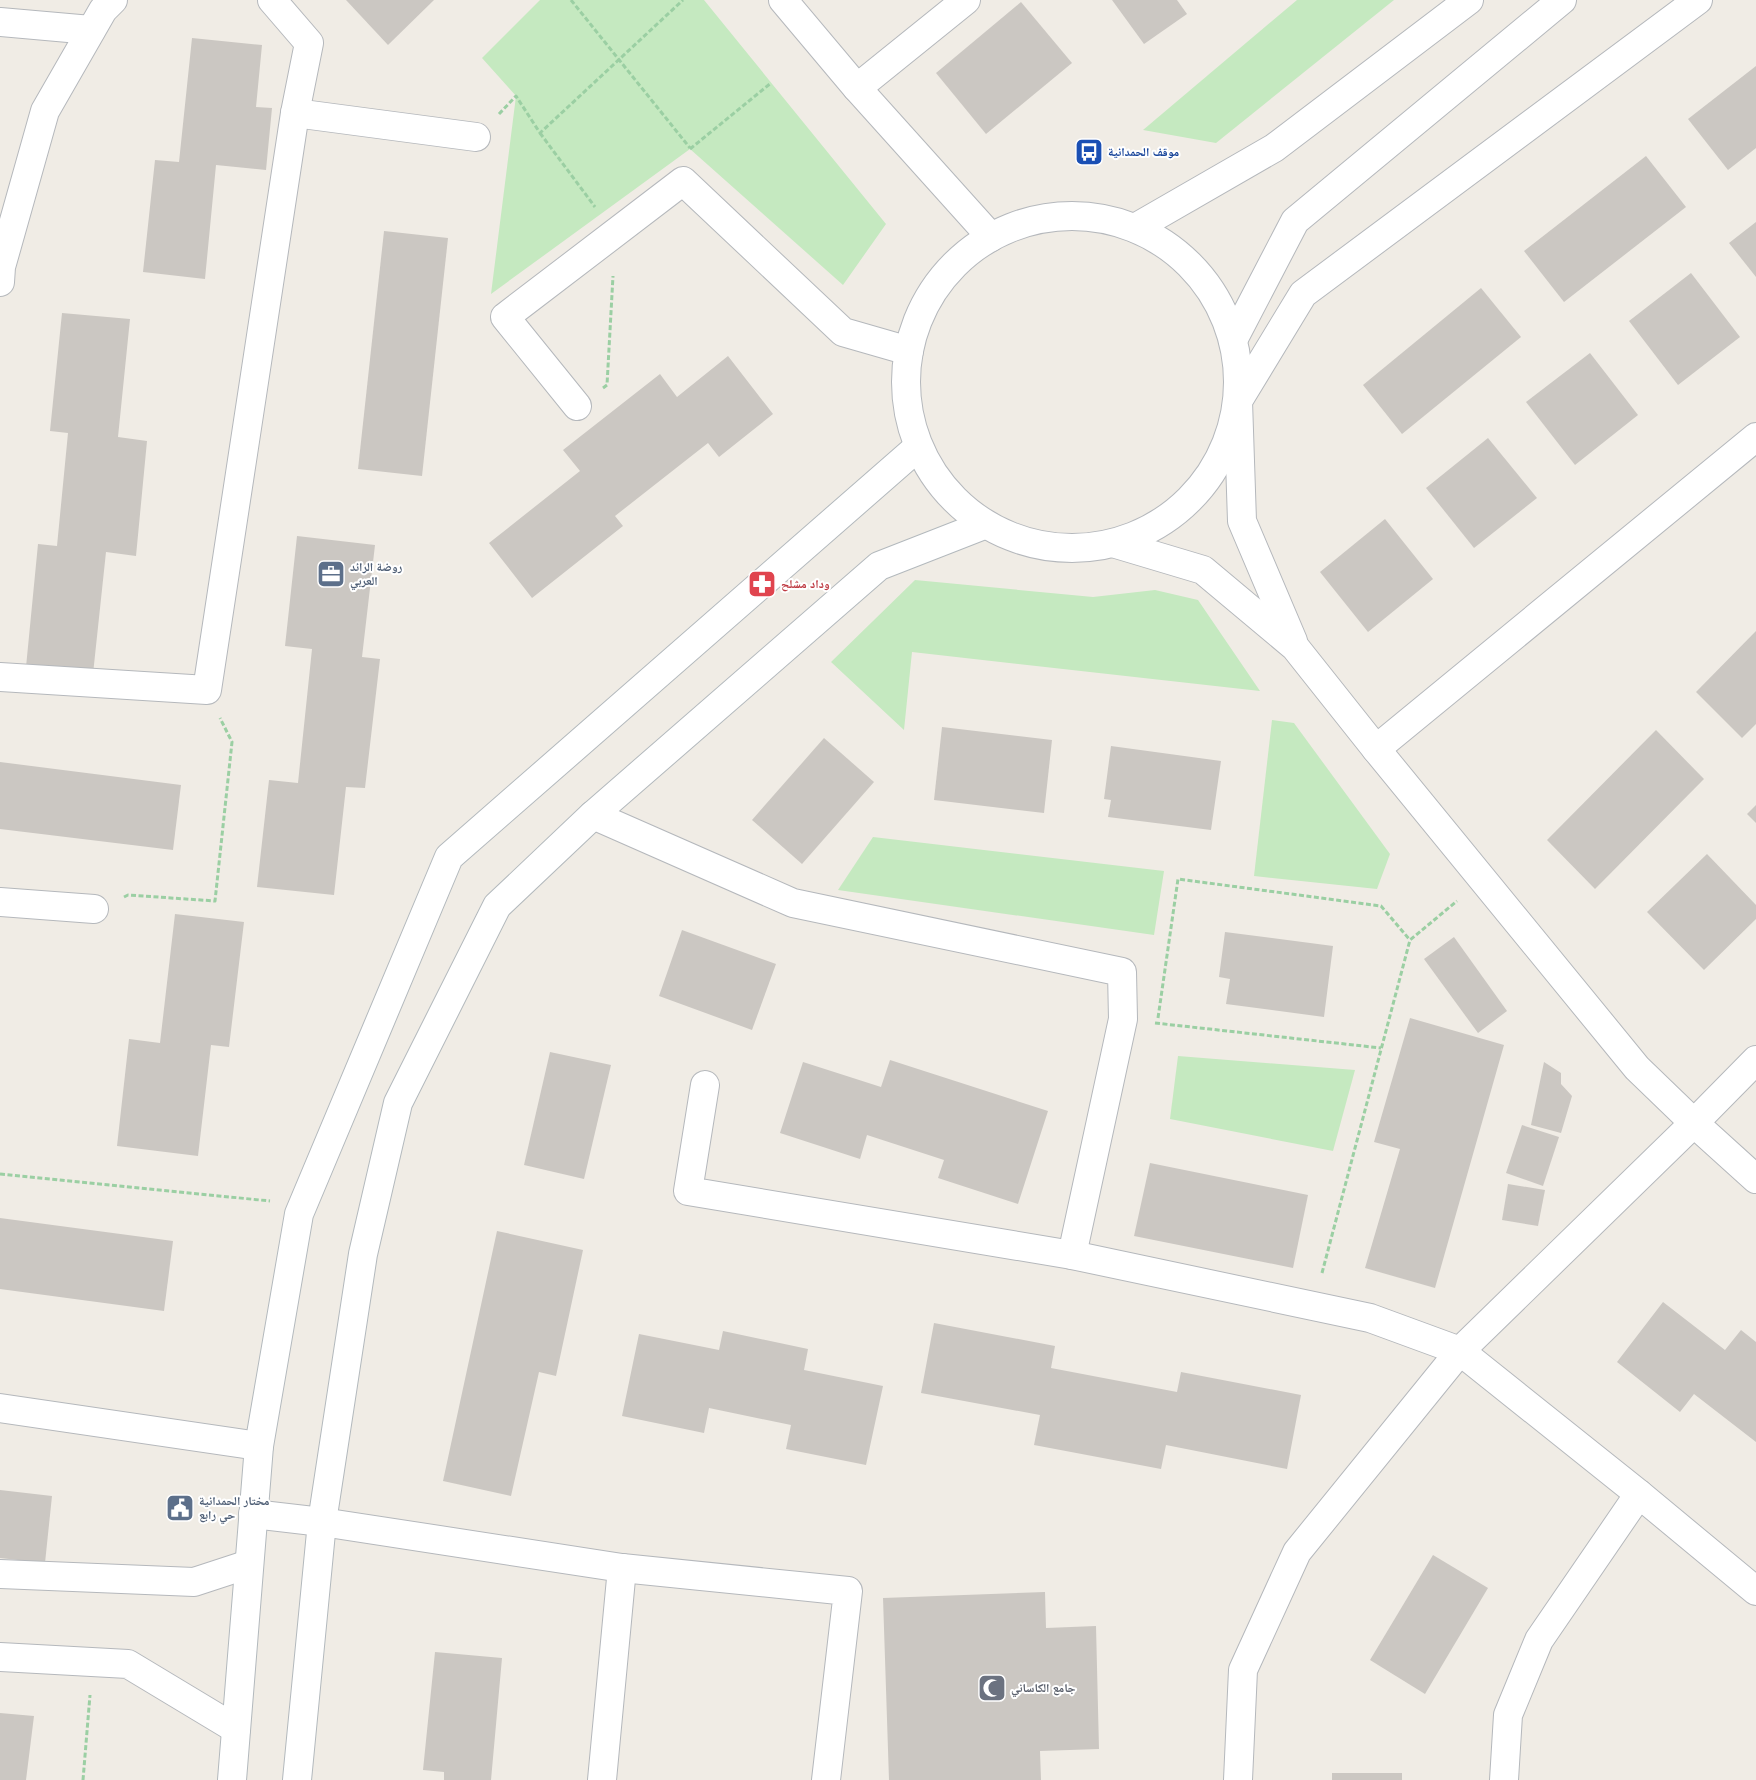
<svg xmlns="http://www.w3.org/2000/svg" width="1756" height="1780" viewBox="0 0 1756 1780" font-family="Arial,'Noto Naskh Arabic',sans-serif">
<style>
.green{fill:#c5e9c0}
.building{fill:#cbc7c2}
.lines{fill:none;stroke-linecap:round;stroke-linejoin:round}
.minor-casing{stroke:#b5b8bc;stroke-width:30}
.tertiary-casing{stroke:#b5b8bc;stroke-width:30}
.secondary-casing{stroke:#b3b9bd;stroke-width:30}
.path{stroke:#9bcfa3;stroke-width:3;stroke-dasharray:5 2.5;stroke-linecap:butt}
.minor{stroke:#fff;stroke-width:28}
.tertiary{stroke:#fff;stroke-width:28}
.secondary{stroke:#fff;stroke-width:28}
.labels{text-anchor:middle;dominant-baseline:central;stroke-width:4;stroke-linejoin:round;paint-order:stroke}
.transit-label{font-size:12px;font-weight:bold;fill:#164399;stroke:#fff;text-anchor:start}
.service-label{font-size:12px;font-weight:bold;fill:#4e5e75;stroke:#fff;text-anchor:start}
.health-label{font-size:12px;font-weight:bold;fill:#be3a42;stroke:#fff;text-anchor:start}
.worship-label{font-size:12px;font-weight:bold;fill:#5b616d;stroke:#fff;text-anchor:start}
</style>
<rect width="100%" height="100%" fill="#f0ece5"/>
<g class="green">
<polygon points="540,0 704,0 886,224 843,285 690,149 491,294 516,96 482,58"/>
<polygon points="1297,0 1394,0 1216,143 1143,130"/>
<polygon points="915,580 1093,597 1155,590 1198,600 1260,691 912,652 904,730 831,662"/>
<polygon points="1272,720 1294,723 1390,854 1377,889 1254,876"/>
<polygon points="873,837 1164,871 1154,935 838,890"/>
<polygon points="1178,1056 1355,1070 1333,1151 1170,1119"/>
</g>
<g class="building">
<polygon points="346,0 434,0 388,45"/>
<polygon points="1112,0 1177,0 1187,14 1144,44"/>
<polygon points="1021,2 1072,63 986,134 936,73"/>
<polygon points="192,38 262,45 256,107 272,108 266,170 216,165 205,279 143,272 155,160 179,162"/>
<polygon points="1756,66 1756,148 1728,170 1688,119"/>
<polygon points="1646,156 1686,207 1564,302 1524,251"/>
<polygon points="1756,222 1756,277 1729,243"/>
<polygon points="384,231 448,238 422,476 358,469"/>
<polygon points="1691,273 1740,337 1678,385 1629,321"/>
<polygon points="1481,288 1521,337 1402,434 1363,385"/>
<polygon points="62,313 130,319 118,437 147,441 136,556 106,552 93,674 26,667 38,544 57,546 68,433 50,431"/>
<polygon points="1590,353 1638,415 1575,465 1526,402"/>
<polygon points="728,356 773,414 719,457 708,443 615,516 623,526 532,598 489,543 580,471 563,450 660,374 677,397"/>
<polygon points="1488,438 1537,498 1474,548 1426,488"/>
<polygon points="1385,519 1433,579 1368,632 1320,572"/>
<polygon points="297,536 375,545 362,657 380,659 365,788 346,787 334,895 257,887 269,780 298,783 312,649 285,646"/>
<polygon points="1756,631 1756,724 1742,738 1696,692"/>
<polygon points="942,727 1052,740 1044,813 934,800"/>
<polygon points="1656,730 1704,779 1595,889 1547,840"/>
<polygon points="824,738 874,782 802,864 752,820"/>
<polygon points="1111,746 1221,761 1211,830 1108,817 1111,800 1104,799"/>
<polygon points="0,762 181,785 173,850 0,829"/>
<polygon points="1756,805 1756,823 1747,814"/>
<polygon points="1707,854 1756,905 1756,919 1704,970 1647,912"/>
<polygon points="175,914 244,922 229,1047 211,1045 198,1156 117,1146 129,1039 160,1043"/>
<polygon points="682,930 776,964 752,1030 659,996"/>
<polygon points="1225,932 1333,946 1324,1017 1226,1004 1230,979 1219,977"/>
<polygon points="1454,937 1507,1011 1478,1033 1424,959"/>
<polygon points="1410,1018 1504,1045 1435,1288 1365,1268 1400,1149 1374,1142"/>
<polygon points="550,1052 611,1065 584,1179 524,1165"/>
<polygon points="890,1060 1048,1111 1018,1204 938,1178 944,1160 867,1135 860,1159 780,1133 803,1062 881,1087"/>
<polygon points="1544,1062 1561,1073 1561,1084 1572,1096 1561,1133 1531,1125"/>
<polygon points="1522,1125 1559,1137 1543,1186 1506,1173"/>
<polygon points="1150,1163 1308,1195 1293,1268 1134,1236"/>
<polygon points="1508,1184 1545,1190 1538,1226 1502,1220"/>
<polygon points="0,1218 173,1241 164,1311 0,1289"/>
<polygon points="497,1231 583,1250 556,1376 539,1372 511,1496 443,1481"/>
<polygon points="1663,1302 1725,1350 1741,1330 1756,1342 1756,1442 1694,1394 1680,1412 1617,1362"/>
<polygon points="934,1323 1055,1346 1051,1368 1177,1392 1181,1372 1301,1395 1287,1469 1166,1445 1161,1469 1034,1445 1040,1415 921,1393"/>
<polygon points="723,1331 808,1349 804,1370 883,1386 866,1465 786,1449 791,1425 709,1408 704,1433 622,1416 639,1334 719,1350"/>
<polygon points="0,1490 52,1496 45,1563 0,1558"/>
<polygon points="1433,1555 1488,1588 1425,1694 1370,1660"/>
<polygon points="1045,1592 1046,1628 1096,1626 1099,1749 1040,1751 1041,1780 889,1780 883,1598"/>
<polygon points="435,1652 502,1658 491,1780 444,1780 444,1772 423,1770"/>
<polygon points="0,1713 34,1716 26,1780 0,1780"/>
<rect x="1332" y="1773" width="70" height="7"/>
</g>
<g class="lines">
<defs>
<g id="minor">
<polyline points="783,0 857,88 991,237"/>
<polyline points="0,22 91,30"/>
<polyline points="857,88 966,0"/>
<polyline points="295,113 476,137"/>
<polyline points="0,282 1,267 45,111 103,10 113,0"/>
<polyline points="577,406 505,317 683,181 843,332 909,351"/>
<polyline points="0,677 207,690 295,113 309,43 272,0"/>
<polyline points="1376,749 1756,437"/>
<polyline points="593,815 793,903 1122,972 1123,1019 1072,1255"/>
<polyline points="0,902 94,909"/>
<polyline points="705,1085 688,1191 1072,1255 1370,1318 1460,1351 1639,1494 1756,1591"/>
<polyline points="0,1408 259,1446"/>
<polyline points="253,1514 322,1522 622,1568 848,1591 826,1780"/>
<polyline points="0,1574 194,1582 249,1564"/>
<polyline points="0,1657 128,1664 236,1729"/>
<polyline points="602,1780 622,1568"/>
<polyline points="1238,1780 1243,1670 1297,1552 1460,1351 1694,1123 1756,1060"/>
<polyline points="1504,1780 1508,1715 1539,1640 1639,1494"/>
</g>
<g id="tertiary">
<circle cx="1072" cy="382" r="166"/>
<polyline points="1135,228 1274,148 1469,0"/>
<polyline points="1233,340 1295,221 1562,0"/>
<polyline points="1116,544 1203,570 1295,647 1376,749 1637,1068 1694,1123 1756,1179"/>
<polyline points="1293,641 1242,521 1238,401 1303,294 1698,0"/>
</g>
<g id="secondary">
<polyline points="232,1780 259,1446 299,1214 449,857 918,447"/>
<polyline points="297,1780 322,1522 363,1254 398,1103 497,906 593,815 879,566 984,525"/>
</g>
</defs>
<use href="#minor" class="minor-casing"/>
<use href="#tertiary" class="tertiary-casing"/>
<use href="#secondary" class="secondary-casing"/>
<g class="path">
<polyline points="571,0 690,148"/>
<polyline points="499,114 516,96 540,133 683,0"/>
<polyline points="540,133 595,207"/>
<polyline points="690,149 771,83"/>
<polyline points="603,388 607,385 613,276"/>
<polyline points="124,897 128,895 215,901 232,742 220,718"/>
<polyline points="1158,1018 1178,879 1381,906 1410,940"/>
<polyline points="1155,1023 1381,1048"/>
<polyline points="0,1174 270,1201"/>
<polyline points="1322,1273 1410,940 1457,901"/>
<polyline points="83,1780 90,1695"/>
</g>
<use href="#minor" class="minor"/>
<use href="#tertiary" class="tertiary"/>
<use href="#secondary" class="secondary"/>
</g>
<defs>
<symbol id="bus-square" viewBox="-11 -11 22 22"><rect x="-9" y="-9" width="18" height="18" rx="4" fill="#1a4fb4" stroke="#fff"/><path d="M-5-6H5V4H4V6H2V4H-2V6H-4V4H-5ZM-3.5-4V0h7V-4ZM-3.5 1.2v1.5H-2V1.2ZM2 1.2v1.5H3.5V1.2Z" fill="#fff"/></symbol>
<symbol id="office-square" viewBox="-11 -11 22 22"><rect x="-9" y="-9" width="18" height="18" rx="4" fill="#5c6f8a" stroke="#fff"/><path d="M-6-3h4V-5.5h4V-3h4V5H-6ZM-1-4.5V-3h2v-1.5ZM-6 0V1H6V0Z" fill="#fff"/></symbol>
<symbol id="pharmacy-square" viewBox="-11 -11 22 22"><rect x="-9" y="-9" width="18" height="18" rx="4" fill="#e0444e" stroke="#fff"/><path d="M-2-6h4v4h4v4h-4v4h-4v-4h-4v-4h4Z" fill="#fff"/></symbol>
<symbol id="civic-square" viewBox="-11 -11 22 22"><rect x="-9" y="-9" width="18" height="18" rx="4" fill="#5c6f8a" stroke="#fff"/><path d="M-.6-6.5H3V-4.5H.6V-3L4-1V1h2V6H-6V1h2V-1L-.6-3ZM-1.2 2.5V6h2.4V2.5Z" fill="#fff"/></symbol>
<symbol id="mosque-square" viewBox="-11 -11 22 22"><rect x="-9" y="-9" width="18" height="18" rx="4" fill="#6b7280" stroke="#fff"/><path d="M3.5-4.9A6 6 0 1 0 3.5 4.9A5 5 0 1 1 3.5-4.9Z" fill="#fff"/></symbol>
</defs>
<g fill-rule="evenodd">
<use href="#bus-square" x="1073" y="136" width="32" height="32"/>
<use href="#office-square" x="315" y="558" width="32" height="32"/>
<use href="#pharmacy-square" x="746" y="568" width="32" height="32"/>
<use href="#civic-square" x="164" y="1492" width="32" height="32"/>
<use href="#mosque-square" x="976" y="1672" width="32" height="32"/>
</g>
<g class="labels">
<g class="transit-label">
<text x="1108" y="152">موقف الحمدانية</text>
</g>
<g class="service-label">
<text x="350" y="567">روضة الرائد<tspan x="350" dy="14">العربي</tspan></text>
<text x="199" y="1501">مختار الحمدانية<tspan x="199" dy="14">حي رابع</tspan></text>
</g>
<g class="health-label">
<text x="781" y="584">وداد مشلح</text>
</g>
<g class="worship-label">
<text x="1011" y="1688">جامع الكاساني</text>
</g>
</g>
</svg>
